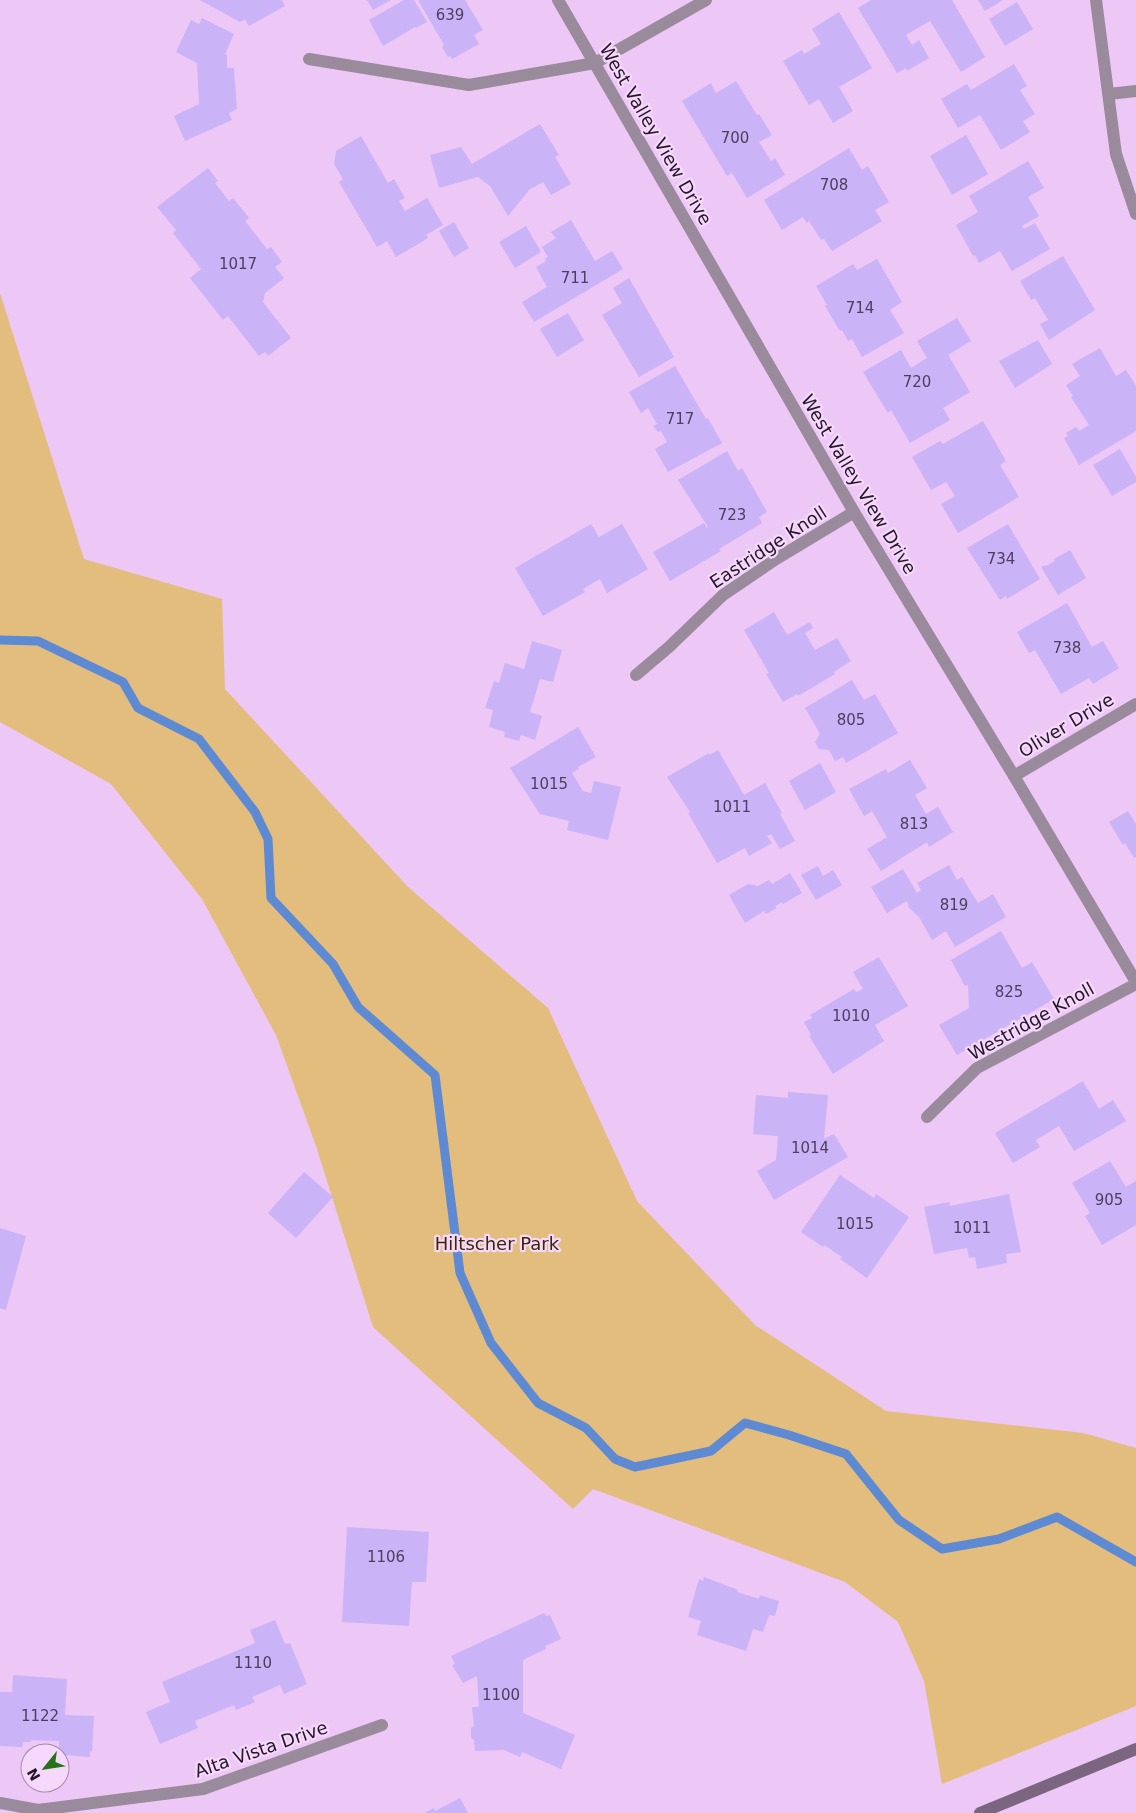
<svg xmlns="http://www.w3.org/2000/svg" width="1136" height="1813" viewBox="0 0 1136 1813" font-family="'DejaVu Sans',sans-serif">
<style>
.green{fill:#e2bd7d}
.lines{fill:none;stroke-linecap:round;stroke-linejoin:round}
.stream{stroke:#5e89d3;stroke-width:9}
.building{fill:#cbb3f7}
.minor{stroke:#998a9c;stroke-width:12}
.secondary{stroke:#7b6580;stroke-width:12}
.labels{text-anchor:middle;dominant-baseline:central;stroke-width:4.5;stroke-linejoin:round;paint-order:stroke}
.number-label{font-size:15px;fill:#4e3e5c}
.street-label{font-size:18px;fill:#251728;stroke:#f6d8fc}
.park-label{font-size:18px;fill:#3b2800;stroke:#f6d8fc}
</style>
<rect width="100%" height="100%" fill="#edc7f5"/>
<polygon class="green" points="0,293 84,559 222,599 225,689 408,887 548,1008 637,1201 755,1325 886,1411 1083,1433 1136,1448 1136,1706 942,1784 924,1681 898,1622 845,1582 593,1489 573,1509 373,1327 316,1146 276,1035 202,899 111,784 0,722"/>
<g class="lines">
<polyline class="stream" points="0,640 38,641 123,682 138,708 199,739 255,812 268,839 271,898 333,964 358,1007 435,1075 460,1273 491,1343 538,1403 586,1428 615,1459 635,1467 711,1451 745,1423 789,1435 846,1454 899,1520 942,1549 999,1539 1057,1517 1136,1562"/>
</g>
<g class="building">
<polygon points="200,0 282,0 285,6 249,26 245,19 240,22"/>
<polygon points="367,0 391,0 373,10"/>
<polygon points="404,0 414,0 427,22 416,28 415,27 383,46 369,20"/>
<polygon points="418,0 465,0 483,30 474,35 479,44 452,59 450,56 448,57 442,47 444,45"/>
<polygon points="871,0 952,0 985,57 961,72 930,21 906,35 912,45 919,40 929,58 907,71 906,68 897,73 858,8"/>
<polygon points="978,0 1003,0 985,11"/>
<polygon points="1017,2 1033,29 1005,46 989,19"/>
<polygon points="839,12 872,68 839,87 853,111 833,123 819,99 809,105 783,61 802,50 804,54 821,44 812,29"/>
<polygon points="202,18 234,34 225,54 227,55 227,68 234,68 237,109 229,113 232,120 185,141 174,116 199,104 197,63 176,52 191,20 199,24"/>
<polygon points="1014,64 1027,86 1020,90 1035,114 1023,121 1030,132 1001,150 980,115 958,128 941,99 967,84 971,90"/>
<polygon points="736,81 757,115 759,114 772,135 759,142 771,161 775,158 785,175 747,198 732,173 727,176 682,101 711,83 716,93"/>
<polygon points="540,124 559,155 555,157 571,184 551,195 543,182 530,189 508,216 490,186 478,177 439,188 430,155 461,147 472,164"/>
<polygon points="966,135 988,174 952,195 930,156"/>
<polygon points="361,136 388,183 394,179 405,198 399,201 405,211 427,198 443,225 426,235 428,238 396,257 387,241 377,247 339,182 343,179 334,164 336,151"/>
<polygon points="849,148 862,170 868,166 889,202 875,210 882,221 832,251 824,239 821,240 809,221 807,223 803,217 782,230 764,200"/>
<polygon points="1028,161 1044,188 1028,197 1039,216 1022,226 1024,229 1035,223 1050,249 1012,271 1000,251 979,263 975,255 973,256 956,225 978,212 969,196"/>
<polygon points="208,168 218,181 215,183 229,201 233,198 249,218 245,221 267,249 271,247 282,262 275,267 284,278 265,293 263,302 291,338 268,356 265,352 259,356 228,316 223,320 190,278 201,269 173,233 176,230 157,207"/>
<polygon points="571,220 595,261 612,251 623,269 534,322 522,302 547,287 536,267 546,261 545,259 548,257 542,247 556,238 551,232"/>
<polygon points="454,222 469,248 454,257 439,231"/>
<polygon points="526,226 541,252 515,268 499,242"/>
<polygon points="1063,256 1095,310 1049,340 1040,324 1048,320 1035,298 1031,300 1020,281"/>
<polygon points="877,259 902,302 890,310 904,333 862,357 852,339 848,341 842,330 840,331 825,306 827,305 816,286 853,264 857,270"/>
<polygon points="629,278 674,357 639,377 602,315 622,303 613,288"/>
<polygon points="568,313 584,340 557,357 540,329"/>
<polygon points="957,318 971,341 948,355 970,392 943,408 950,420 910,443 891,410 888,413 863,372 901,350 911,368 927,358 917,341"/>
<polygon points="1038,340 1052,364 1015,388 999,361"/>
<polygon points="1100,348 1116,376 1126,370 1136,386 1136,431 1079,465 1064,438 1068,436 1066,433 1076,427 1079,431 1089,425 1071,397 1073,396 1066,385 1080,376 1072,364"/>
<polygon points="675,366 706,419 708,418 722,443 668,472 655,449 667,442 661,431 658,432 653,426 657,424 648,408 641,413 629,392"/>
<polygon points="983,421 1006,461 1000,465 1019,497 958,533 941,504 955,496 946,482 931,490 912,457 940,441 943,444"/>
<polygon points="1120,449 1136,477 1136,482 1112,496 1093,465"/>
<polygon points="727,451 738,471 742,468 767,512 759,517 762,523 719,549 721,551 670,581 653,552 704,523 707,528 708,527 678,480"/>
<polygon points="591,524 599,537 622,524 648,569 607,593 600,579 583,589 585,592 543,616 515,568"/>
<polygon points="1008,524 1040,579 1007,599 1006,596 1000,600 967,548"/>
<polygon points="1070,550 1086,578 1058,595 1041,567 1045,565 1046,566 1055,561 1054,559"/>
<polygon points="1067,603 1092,647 1103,641 1119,668 1093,684 1089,678 1061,694 1035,650 1029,653 1017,632"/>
<polygon points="774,612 787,635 810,622 813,628 805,633 815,650 837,638 851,661 834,672 835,674 798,696 797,694 783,702 766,674 769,673 744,630"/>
<polygon points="532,641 562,650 553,682 540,679 530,712 542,716 535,740 521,735 519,741 504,737 505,732 489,727 493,710 485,708 494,681 499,683 505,663 524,669"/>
<polygon points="852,680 864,700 875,694 898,733 846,763 843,757 835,761 829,750 819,749 815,742 820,734 805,708"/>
<polygon points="578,727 596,757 578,767 579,769 572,773 583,791 591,793 594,781 621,787 608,840 567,830 569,821 540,814 510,768"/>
<polygon points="718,750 744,795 765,783 782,813 780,814 795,841 780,849 771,834 767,836 772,843 749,856 745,848 717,863 688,813 690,812 667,777 709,753 709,755"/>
<polygon points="910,760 927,788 915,795 926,814 938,807 953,832 929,847 927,842 881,871 867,849 887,837 872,811 864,816 849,789 886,769 888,773"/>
<polygon points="820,763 836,792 805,810 789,781"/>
<polygon points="1128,811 1136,824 1136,857 1134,858 1125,843 1123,845 1109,822"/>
<polygon points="949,865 957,880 962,877 978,903 993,894 1006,917 955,947 946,931 932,940 919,917 909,908 907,901 887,913 871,887 903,869 917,893 921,890 917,883"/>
<polygon points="818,866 823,876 833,870 842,885 816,900 801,875"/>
<polygon points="790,873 802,893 783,904 782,902 775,906 777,908 766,914 764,911 745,923 729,895 748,884 758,886 769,880 772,884"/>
<polygon points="1001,931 1022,968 1032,962 1054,999 957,1055 939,1025 969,1008 968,985 965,986 951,960"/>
<polygon points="879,957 908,1006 875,1025 884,1041 833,1074 809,1036 811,1035 804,1022 812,1018 810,1015 854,989 856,992 863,989 853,972"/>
<polygon points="1083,1081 1099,1109 1113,1100 1126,1121 1074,1151 1059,1126 1036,1140 1040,1147 1013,1163 995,1133"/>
<polygon points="788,1092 828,1095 824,1139 834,1134 848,1157 774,1200 757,1171 776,1160 778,1136 753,1134 756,1095 788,1098"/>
<polygon points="1110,1161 1126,1187 1136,1181 1136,1225 1102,1245 1085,1216 1090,1213 1072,1183"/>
<polygon points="304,1172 333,1197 296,1238 268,1213"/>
<polygon points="840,1175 874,1198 876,1194 909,1217 867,1278 840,1259 842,1257 824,1245 823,1247 801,1232"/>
<polygon points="1009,1194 1021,1252 1006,1254 1007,1263 977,1269 975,1257 969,1258 967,1248 934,1254 924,1207 949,1202 950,1206"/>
<polygon points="0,1228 26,1236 6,1310 0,1308"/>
<polygon points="347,1527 429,1532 426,1582 412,1582 409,1626 342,1622"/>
<polygon points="704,1577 738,1590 737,1592 759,1599 760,1595 779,1601 775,1616 769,1615 763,1632 753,1629 746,1651 697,1635 701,1621 688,1617 699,1579 703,1581"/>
<polygon points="544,1613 546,1616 550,1615 561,1639 545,1646 546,1649 523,1660 523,1713 575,1735 561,1769 522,1752 520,1757 504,1750 475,1751 474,1740 471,1738 471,1728 474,1726 472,1707 479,1707 477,1676 463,1683 452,1665 455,1664 451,1656"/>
<polygon points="275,1620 285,1644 290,1643 307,1684 284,1694 280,1685 252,1697 255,1702 236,1710 234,1705 195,1721 198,1728 160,1744 146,1712 170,1702 162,1682 255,1643 250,1630"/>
<polygon points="13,1675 67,1679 65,1715 94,1716 92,1752 90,1751 90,1757 62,1755 62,1753 59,1753 59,1741 31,1740 31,1742 23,1742 22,1747 0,1746 0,1692 12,1692"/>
<polygon points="460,1798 468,1813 425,1813 434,1808 435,1811"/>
</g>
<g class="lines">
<g class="minor">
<polyline points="558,0 854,512 1014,776 1136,982"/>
<polyline points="1096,0 1116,154 1136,214"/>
<polyline points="309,59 469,85 595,63 706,0"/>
<polyline points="1109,94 1136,91"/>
<polyline points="636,675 669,647 723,595 776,559 854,512"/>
<polyline points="1014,776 1136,704"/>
<polyline points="927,1117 977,1068 1136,984"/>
<polyline points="0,1803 38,1810 203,1789 382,1725"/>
</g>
<polyline class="secondary" points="980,1813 1136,1749"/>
</g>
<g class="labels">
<g class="number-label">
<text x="450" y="15">639</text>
<text x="735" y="138">700</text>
<text x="834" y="185">708</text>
<text x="238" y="264">1017</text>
<text x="575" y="278">711</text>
<text x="860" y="308">714</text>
<text x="917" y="382">720</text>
<text x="680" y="419">717</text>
<text x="732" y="515">723</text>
<text x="1001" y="559">734</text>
<text x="1067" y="648">738</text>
<text x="851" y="720">805</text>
<text x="549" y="784">1015</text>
<text x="732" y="807">1011</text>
<text x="914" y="824">813</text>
<text x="954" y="905">819</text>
<text x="1009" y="992">825</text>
<text x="851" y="1016">1010</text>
<text x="810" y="1148">1014</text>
<text x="1109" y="1200">905</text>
<text x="855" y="1224">1015</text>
<text x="972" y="1228">1011</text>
<text x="386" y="1557">1106</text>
<text x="253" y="1663">1110</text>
<text x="501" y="1695">1100</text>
<text x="40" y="1716">1122</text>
</g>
<g class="street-label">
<text transform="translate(656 134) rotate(60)">West Valley View Drive</text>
<text transform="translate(859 484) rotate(59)">West Valley View Drive</text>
<text transform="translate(768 547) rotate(-33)">Eastridge Knoll</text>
<text transform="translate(1066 725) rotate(-31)">Oliver Drive</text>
<text transform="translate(1031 1021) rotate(-29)">Westridge Knoll</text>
<text transform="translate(261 1749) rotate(-19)">Alta Vista Drive</text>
</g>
<g class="park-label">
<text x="497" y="1243">Hiltscher Park</text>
</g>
</g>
<g transform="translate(45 1768) rotate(240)"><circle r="24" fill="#f6d8fc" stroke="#a28ba7"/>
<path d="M0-4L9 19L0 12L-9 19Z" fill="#277216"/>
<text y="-8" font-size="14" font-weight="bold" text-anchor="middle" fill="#251728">N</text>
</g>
</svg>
